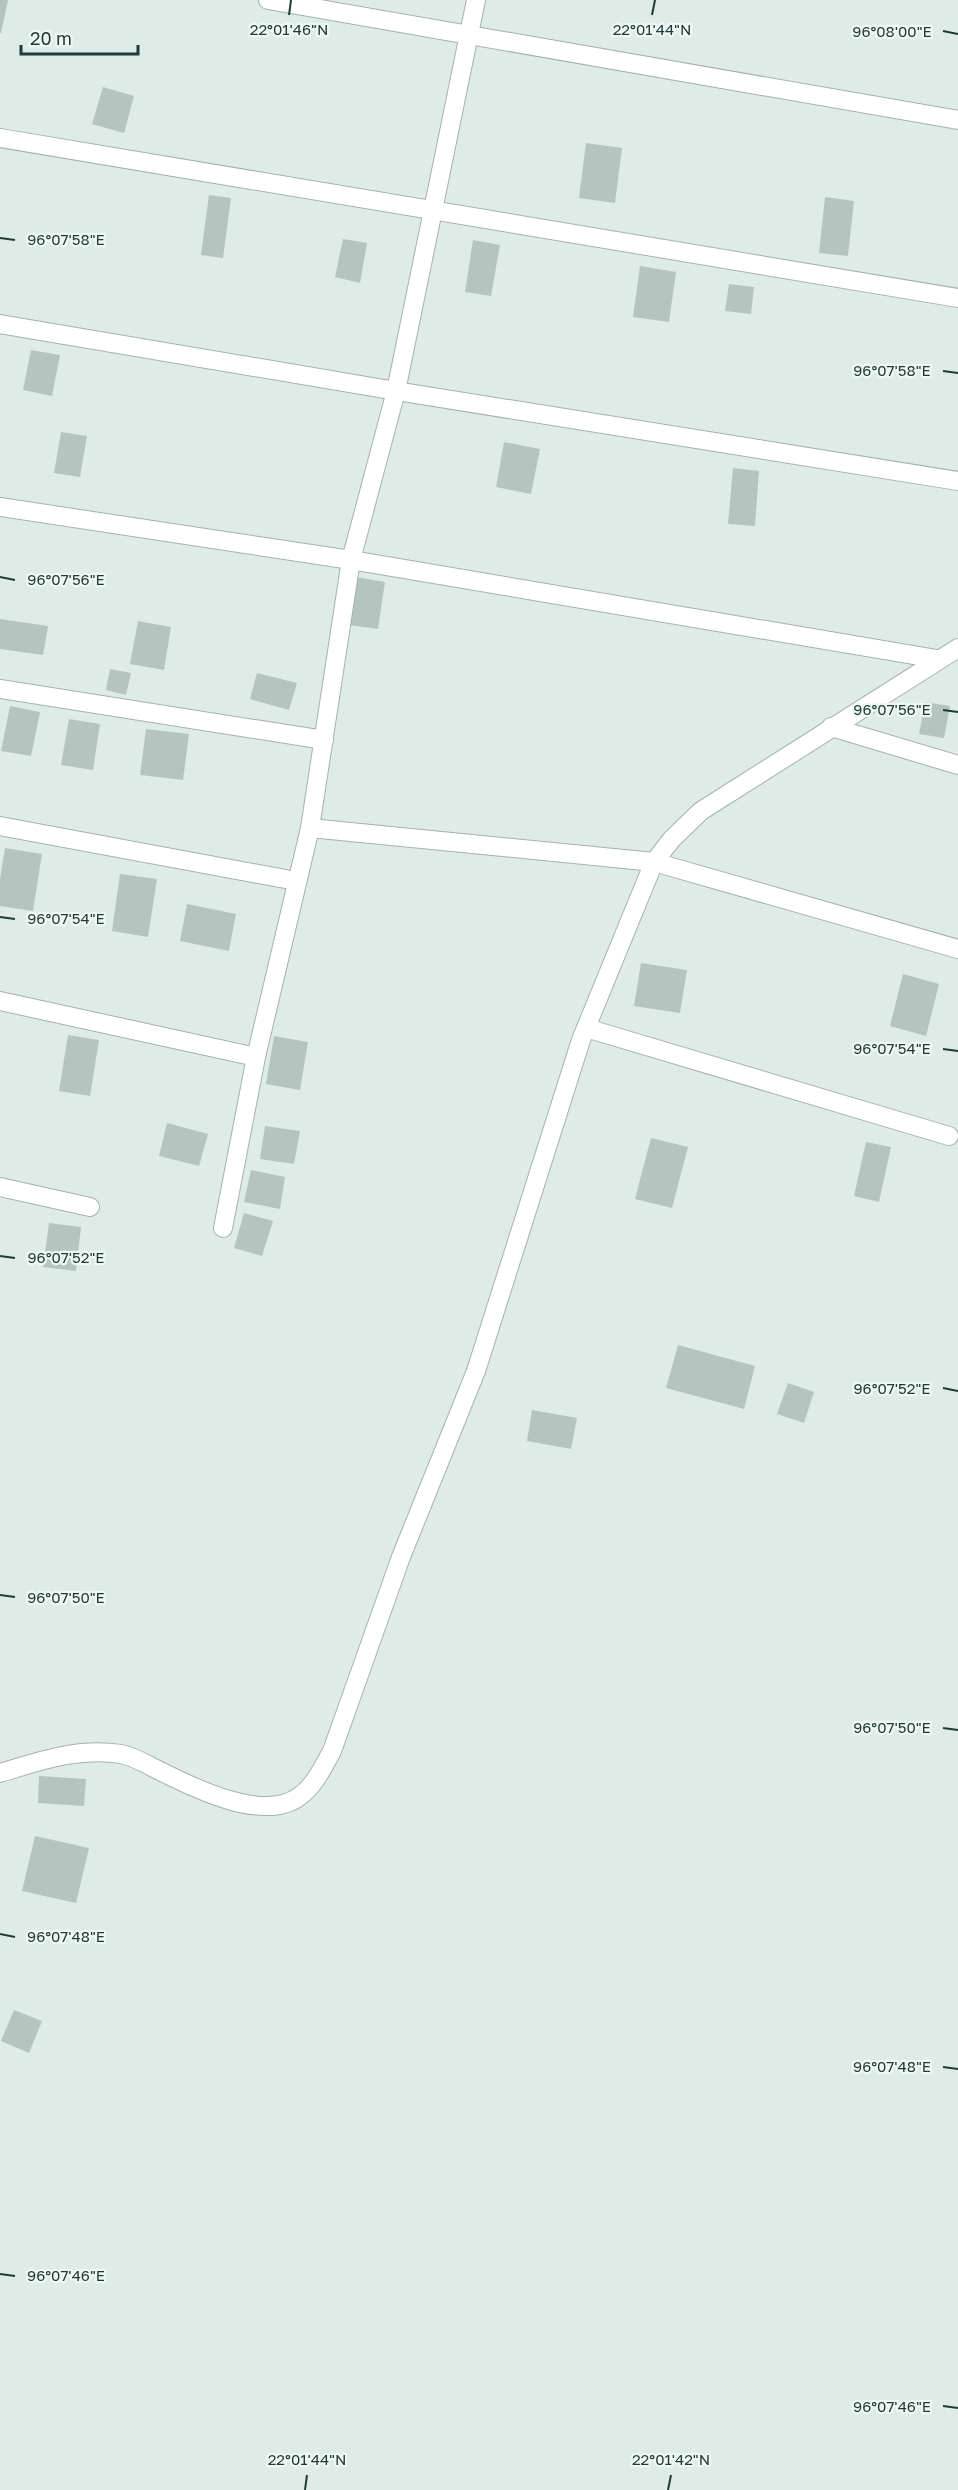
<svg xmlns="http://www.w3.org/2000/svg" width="958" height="2490" viewBox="0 0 958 2490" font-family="'Golos Text',sans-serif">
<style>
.building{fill:#b4c5c0}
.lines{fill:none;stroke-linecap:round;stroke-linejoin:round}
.lane-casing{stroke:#a2b3af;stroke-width:20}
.street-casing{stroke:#a2b3af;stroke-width:20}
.lane{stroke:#fff;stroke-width:18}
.street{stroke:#fff;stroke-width:18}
.ticks{fill:none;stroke:#203b37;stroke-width:2}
.ticks-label{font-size:15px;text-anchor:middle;fill:#203b37;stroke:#eff7f4;stroke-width:4.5;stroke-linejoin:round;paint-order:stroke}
</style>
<rect width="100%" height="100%" fill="#dfebe7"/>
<g class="building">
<polygon points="0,0 8,0 1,33 0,33"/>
<polygon points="103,87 134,96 124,133 92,124"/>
<polygon points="586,143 622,148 615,203 579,198"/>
<polygon points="209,195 231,198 223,258 201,255"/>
<polygon points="825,197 854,201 848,256 819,253"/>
<polygon points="343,239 367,243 360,283 335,277"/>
<polygon points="473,240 500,245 491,296 465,292"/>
<polygon points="640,266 676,272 669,322 633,317"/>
<polygon points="729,284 754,287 751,314 725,311"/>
<polygon points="31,350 60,355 52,396 23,390"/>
<polygon points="61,432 87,436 80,477 54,473"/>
<polygon points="504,442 540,449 531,494 496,487"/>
<polygon points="733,468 759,471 755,526 728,524"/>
<polygon points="356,577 385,582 378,629 349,625"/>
<polygon points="0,619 48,626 43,655 0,649"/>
<polygon points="138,621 171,627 164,670 130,664"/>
<polygon points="110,669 131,673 126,695 106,690"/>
<polygon points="257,673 297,683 289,710 250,699"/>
<polygon points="925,702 950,706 944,738 919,734"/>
<polygon points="10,706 40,712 31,756 1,751"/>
<polygon points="69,719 100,724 93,770 61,765"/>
<polygon points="146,729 189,734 183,780 140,775"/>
<polygon points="5,848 42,854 33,911 0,906 0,879"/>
<polygon points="120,874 157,879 148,937 112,931"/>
<polygon points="187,904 236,914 229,951 180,941"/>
<polygon points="641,963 687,970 680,1013 634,1006"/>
<polygon points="903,974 939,984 926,1036 890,1026"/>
<polygon points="68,1035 99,1040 90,1096 59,1091"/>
<polygon points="274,1036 308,1042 300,1090 266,1084"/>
<polygon points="167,1123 208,1134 199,1166 159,1156"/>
<polygon points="265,1126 300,1131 294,1164 260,1159"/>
<polygon points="651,1138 688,1147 672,1208 635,1199"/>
<polygon points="866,1142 891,1147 879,1202 854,1196"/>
<polygon points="251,1170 285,1177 280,1209 244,1202"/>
<polygon points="244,1213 273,1221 262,1256 234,1248"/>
<polygon points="49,1223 81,1227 76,1271 43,1267"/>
<polygon points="678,1345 755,1366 744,1409 666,1388"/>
<polygon points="788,1383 814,1392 804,1423 777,1414"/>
<polygon points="532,1410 577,1418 571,1449 527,1441"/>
<polygon points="39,1776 86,1779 84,1806 38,1803"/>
<polygon points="35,1836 89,1848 76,1903 22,1891"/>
<polygon points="14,2010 42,2021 29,2053 1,2041"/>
</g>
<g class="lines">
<defs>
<g id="lane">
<polyline points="831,727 958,765"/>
<polyline points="654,862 958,949"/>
<polyline points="586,1028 949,1136"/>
</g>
<g id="street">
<polyline points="268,0 958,120"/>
<polyline points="0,138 958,298"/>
<polyline points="0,324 396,391 958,481"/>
<polyline points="0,507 351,560 937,659"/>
<polyline points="0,689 324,740"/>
<polyline points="0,826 296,881"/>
<polyline points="310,828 654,862"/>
<polyline points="0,1001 256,1057"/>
<polyline points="0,1187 90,1207"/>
<polyline points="223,1228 256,1057 310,828 351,560 396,391 476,0"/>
<path d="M0 1773C40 1761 79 1747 121 1754 134 1756 149 1766 162 1772 196 1789 265 1823 300 1796 315 1785 323 1767 332 1751L401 1557 476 1371 581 1040 654 862 672 839 701 811 958 648"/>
</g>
</defs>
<use href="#lane" class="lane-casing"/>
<use href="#street" class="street-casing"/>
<use href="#lane" class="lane"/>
<use href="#street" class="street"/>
</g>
<path class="ticks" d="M289 15 291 0M652 15 655 0M943 31 958 34M0 238 15 240M943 371 958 373M0 577 15 580M943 710 958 712M0 917 15 919M943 1049 958 1051M0 1256 15 1258M943 1388 958 1391M0 1595 15 1597M943 1728 958 1730M0 1934 15 1937M943 2067 958 2069M0 2274 15 2276M943 2406 958 2408M305 2490 307 2475M668 2490 671 2475"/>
<g class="ticks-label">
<text x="289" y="35">22°01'46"N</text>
<text x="652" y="35">22°01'44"N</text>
<text x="892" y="37">96°08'00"E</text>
<text x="66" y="245">96°07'58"E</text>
<text x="892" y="376">96°07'58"E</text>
<text x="66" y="585">96°07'56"E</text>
<text x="892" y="715">96°07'56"E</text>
<text x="66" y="924">96°07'54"E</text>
<text x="892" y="1054">96°07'54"E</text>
<text x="66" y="1263">96°07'52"E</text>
<text x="892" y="1394">96°07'52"E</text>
<text x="66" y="1603">96°07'50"E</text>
<text x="892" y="1733">96°07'50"E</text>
<text x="66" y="1942">96°07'48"E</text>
<text x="892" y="2072">96°07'48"E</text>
<text x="66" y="2281">96°07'46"E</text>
<text x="892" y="2412">96°07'46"E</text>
<text x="307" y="2465">22°01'44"N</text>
<text x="671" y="2465">22°01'42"N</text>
</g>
<path d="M21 45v9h117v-9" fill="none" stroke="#203b37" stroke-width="3"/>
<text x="30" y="45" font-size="18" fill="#203b37" stroke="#eff7f4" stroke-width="4.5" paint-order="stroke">20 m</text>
</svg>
